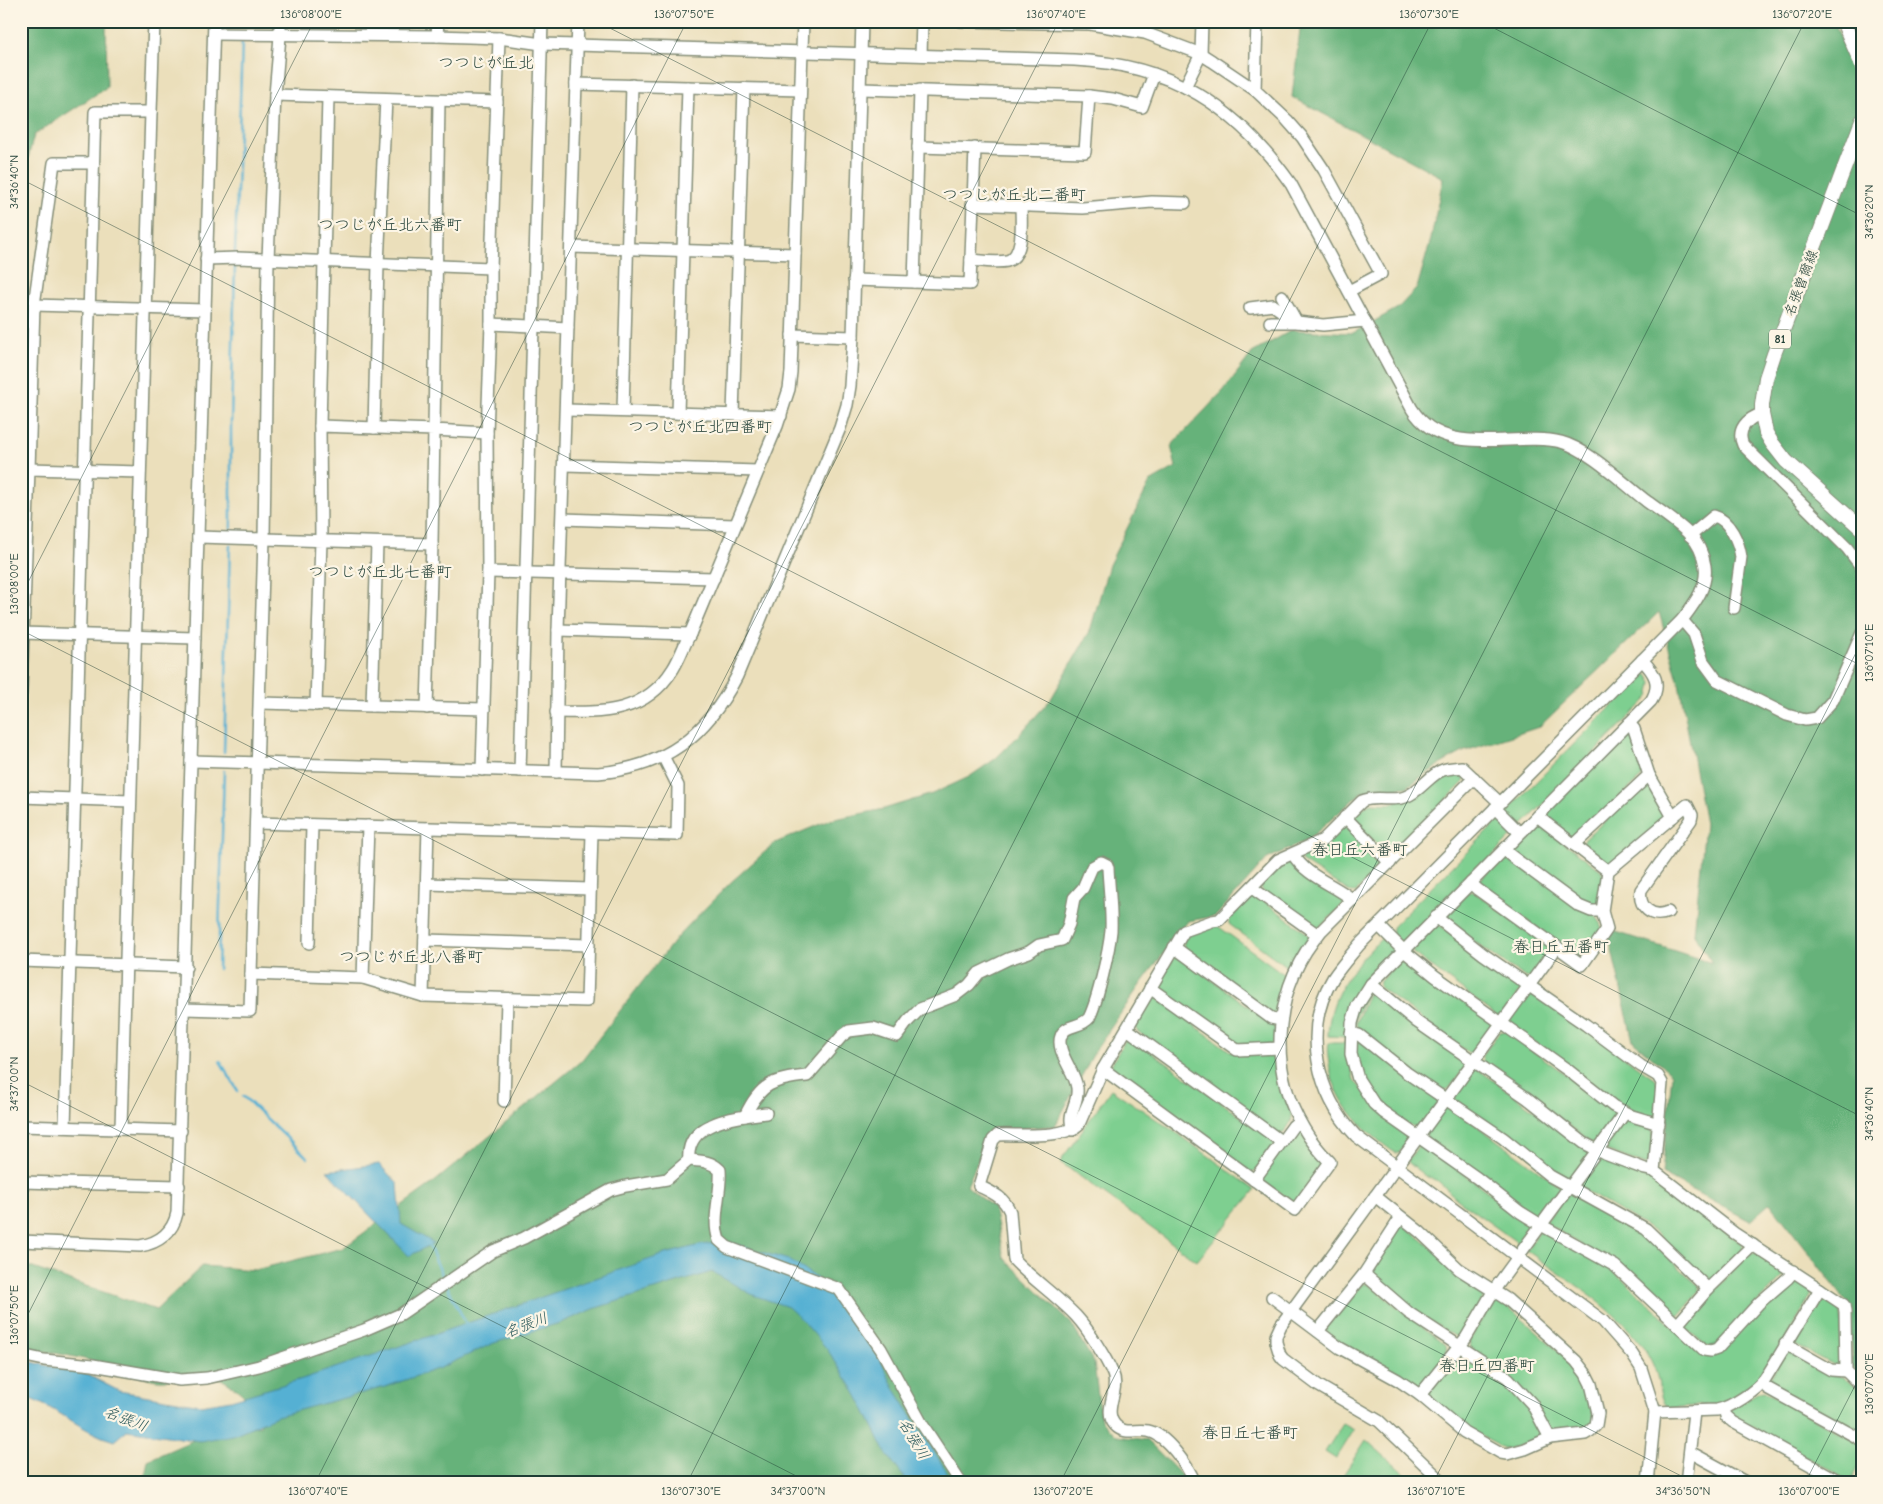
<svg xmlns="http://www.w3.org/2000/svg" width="1883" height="1504" viewBox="0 0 1883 1504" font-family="'Comic Neue','Klee One',sans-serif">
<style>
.green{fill:#7ecf90;stroke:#4e8662}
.forest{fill:#66b27a;stroke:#427857}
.water{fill:#55b0d3;stroke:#3a7684}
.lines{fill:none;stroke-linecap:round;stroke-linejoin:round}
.stream{stroke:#55b0d3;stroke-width:2.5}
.minor-casing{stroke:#858e78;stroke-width:14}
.major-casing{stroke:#858e78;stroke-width:16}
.minor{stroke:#fff;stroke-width:11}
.major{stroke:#fff;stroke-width:14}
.ticks{fill:none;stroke:#1f3d34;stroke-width:1;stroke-opacity:0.45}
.labels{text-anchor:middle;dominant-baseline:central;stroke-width:4.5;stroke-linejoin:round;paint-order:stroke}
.shield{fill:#fcf5e5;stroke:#617469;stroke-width:1}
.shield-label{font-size:12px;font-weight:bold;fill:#1f3d34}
.street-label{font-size:14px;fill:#1f3d34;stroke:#fcf5e5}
.water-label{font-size:15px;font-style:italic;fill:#2c5a5c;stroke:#fcf5e5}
.quarter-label{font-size:16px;fill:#1f3d34;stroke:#fcf5e5}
.neatline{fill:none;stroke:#1f3d34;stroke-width:2}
.ticks-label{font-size:12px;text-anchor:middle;fill:#1f3d34}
</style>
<rect width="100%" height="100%" fill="#fcf5e5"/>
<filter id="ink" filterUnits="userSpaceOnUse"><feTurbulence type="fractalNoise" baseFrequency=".02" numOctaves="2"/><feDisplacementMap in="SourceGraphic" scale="10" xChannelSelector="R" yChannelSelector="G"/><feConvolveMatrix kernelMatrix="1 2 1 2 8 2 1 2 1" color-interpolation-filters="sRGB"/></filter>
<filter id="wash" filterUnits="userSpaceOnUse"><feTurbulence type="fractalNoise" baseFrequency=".0096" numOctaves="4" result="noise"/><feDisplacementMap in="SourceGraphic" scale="20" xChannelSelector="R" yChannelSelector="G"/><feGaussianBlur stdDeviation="1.12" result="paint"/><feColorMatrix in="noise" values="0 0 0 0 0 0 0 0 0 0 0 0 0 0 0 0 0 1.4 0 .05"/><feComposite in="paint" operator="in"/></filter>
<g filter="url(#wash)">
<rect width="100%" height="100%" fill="#ebdfbb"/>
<g class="green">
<polygon points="1643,675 1648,675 1652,683 1649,697 1520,828 1505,813"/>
<polygon points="1625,733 1632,734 1643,770 1642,777 1576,836 1570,837 1545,819 1545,813"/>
<polygon points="1447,773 1461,773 1465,775 1464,782 1393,853 1387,854 1354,821 1354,815 1370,803 1392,804"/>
<polygon points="1644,785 1649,787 1664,812 1664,819 1612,863 1607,863 1584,847 1583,841"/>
<polygon points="1501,818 1515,833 1407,942 1400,942 1392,934 1392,927"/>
<polygon points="1540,825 1601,870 1603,875 1600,904 1594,907 1582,903 1514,853 1513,846 1533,826"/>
<polygon points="1342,827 1348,827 1381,859 1382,866 1356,892 1350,892 1301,861 1302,854"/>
<polygon points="1500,858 1507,858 1595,915 1599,920 1602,929 1583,955 1576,957 1480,886 1480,880"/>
<polygon points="1288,861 1317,883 1344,897 1344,904 1320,927 1314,928 1262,891 1261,884 1281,863"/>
<polygon points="1473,891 1548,946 1548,952 1531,977 1525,977 1488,952 1446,920 1446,913 1467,892"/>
<polygon points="1256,895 1308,934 1309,940 1294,966 1287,967 1229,924 1229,918 1250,896"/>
<path d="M1212 925 1219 927 1285 975 1287 981 1278 1012 1272 1014 1184 950C1180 932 1199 930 1212 925Z"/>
<polygon points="1434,926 1441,926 1520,985 1521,990 1503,1014 1497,1016 1413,953 1413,948"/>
<path d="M1381 939H1386L1394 947 1395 954 1374 975 1347 1037 1328 1036C1329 995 1353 966 1381 939Z"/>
<polygon points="1180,957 1273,1024 1275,1030 1276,1040 1271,1045 1241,1046 1160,989 1158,984 1174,958"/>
<polygon points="1401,959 1407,959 1491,1022 1493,1028 1475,1052 1469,1053 1379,987 1380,981"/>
<polygon points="1375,993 1464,1059 1466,1066 1448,1090 1442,1091 1409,1070 1358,1029 1356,1023 1368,994"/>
<path d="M1534 993 1654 1078 1658 1084 1657 1115C1644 1119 1628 1110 1616 1103L1511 1025 1509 1018 1528 995Z"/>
<polygon points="1156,997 1231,1052 1272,1054 1276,1057 1292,1116 1291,1122 1284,1133 1277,1134 1137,1031 1135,1025 1150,998"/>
<polygon points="1506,1031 1620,1114 1597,1146 1483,1062 1482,1056 1499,1032"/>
<polygon points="1132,1038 1273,1140 1274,1146 1256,1171 1249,1172 1113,1071 1111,1065 1126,1039"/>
<path d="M1360 1041 1437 1097 1438 1104 1419 1127C1399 1127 1366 1093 1360 1075 1357 1065 1356 1054 1354 1044Z"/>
<path d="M1328 1043H1346L1354 1081 1409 1135V1139L1399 1153H1395C1365 1131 1339 1108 1330 1070 1329 1061 1326 1051 1328 1043Z"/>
<polygon points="1472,1069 1479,1070 1592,1152 1570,1183 1554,1174 1455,1100 1454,1095"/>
<polygon points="1111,1089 1184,1138 1255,1190 1197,1261 1060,1162"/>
<polygon points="1451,1107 1565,1190 1542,1221 1427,1138 1426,1133 1444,1108"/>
<path d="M1625 1118C1660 1129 1654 1126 1651 1161L1646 1165 1603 1149Z"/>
<polygon points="1295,1132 1301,1132 1322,1158 1322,1165 1297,1200 1290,1201 1264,1182 1262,1175"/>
<polygon points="1423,1144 1536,1227 1522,1246 1457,1199 1438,1181 1425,1176 1409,1163 1408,1160 1419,1145"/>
<polygon points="1598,1155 1659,1181 1742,1244 1743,1250 1710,1281 1705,1280 1655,1232 1575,1185"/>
<polygon points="1568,1191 1636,1227 1699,1286 1699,1292 1680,1315 1672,1316 1632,1275 1545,1223"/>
<polygon points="1400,1226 1405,1226 1485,1291 1486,1293 1463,1335 1456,1337 1409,1308 1374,1278 1371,1272"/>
<path d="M1541 1229 1603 1261 1671 1324 1698 1352 1703 1354 1792 1281 1799 1280 1810 1288 1812 1294 1782 1345 1753 1385 1719 1404 1668 1408C1659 1400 1660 1386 1657 1376 1654 1365 1648 1354 1642 1345 1613 1306 1565 1278 1526 1250Z"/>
<polygon points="1750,1253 1756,1253 1783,1270 1784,1276 1717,1344 1708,1347 1685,1328 1685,1322"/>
<polygon points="1363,1284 1368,1284 1446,1345 1447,1354 1420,1388 1343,1345 1326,1331 1327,1326"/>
<polygon points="1498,1298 1569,1360 1587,1384 1594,1420 1587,1429 1553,1432 1471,1348 1469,1341 1494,1299"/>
<path d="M1819 1298C1828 1297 1837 1303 1841 1311L1842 1363 1837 1367 1795 1345 1794 1340Z"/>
<polygon points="1791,1352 1830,1374 1843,1377 1862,1391 1862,1435 1771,1385 1769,1380 1784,1354"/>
<path d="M1462 1355C1486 1366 1515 1386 1530 1409 1535 1417 1539 1426 1543 1434L1540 1438 1507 1450 1467 1429 1430 1397 1429 1391 1457 1357Z"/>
<polygon points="1764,1391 1862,1445 1862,1458 1850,1481 1729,1414 1732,1408 1759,1392"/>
<polygon points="1343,1424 1354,1430 1336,1459 1325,1452"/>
<polygon points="1366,1440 1415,1483 1338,1483"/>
</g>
<g class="forest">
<polygon points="21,21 106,21 107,87 34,135 21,185"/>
<path d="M1301 21H1834L1861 91 1860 132 1862 133V1375L1852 1366 1849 1305 1770 1203 1750 1221 1662 1174 1672 1074 1633 1041 1607 929 1712 963 1694 934 1705 824 1679 683 1659 612 1539 727 1465 751 1439 765 1407 787 1362 792 1308 840 1267 859 1216 916 1188 921 1140 985 1095 1051 1055 1126 994 1130 989 1135 967 1186 994 1208 1004 1258 1071 1323 1094 1363 1101 1420 1117 1436 1147 1440 1189 1483H144L148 1460 205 1435 261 1425C257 1403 233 1383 212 1375 195 1368 177 1381 160 1380 147 1380 128 1370 115 1367 84 1358 53 1352 21 1348V1264L156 1310 202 1266 255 1270 343 1248 433 1183 581 1061 678 936 730 883 775 843 830 820 884 809 932 794 969 777 995 759 1019 735 1051 699 1090 631 1109 565 1150 482 1176 467 1171 446 1224 390 1252 353 1292 330 1353 333 1398 308 1417 288 1431 239 1443 178 1292 97Z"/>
</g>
<g class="water">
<polygon points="379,1164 398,1184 401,1224 434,1243 409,1256 327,1171"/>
<path d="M724 1241 789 1260 811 1274 831 1290 862 1330 880 1359 894 1388 954 1483H908L886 1453 866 1412 852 1387 827 1349 803 1321 788 1307 753 1295 712 1272 596 1308 563 1322 494 1343 440 1368 385 1387 277 1416 233 1435 200 1441 127 1430 114 1441C81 1432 57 1406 21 1396V1360H23L88 1375 119 1391 201 1405 231 1400 302 1379 433 1335 662 1255 696 1246Z"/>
</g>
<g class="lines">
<g class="stream">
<polyline points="246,26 246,21"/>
<polyline points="235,252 242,42"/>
<polyline points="231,532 231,423 235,265"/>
<polyline points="224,752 230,545"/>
<polyline points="218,969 224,771"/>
<polyline points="220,1061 238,1091"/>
<polyline points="243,1096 308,1158"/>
<polyline points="429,1246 445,1281"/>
<polyline points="447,1286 467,1326"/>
</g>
</g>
</g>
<g filter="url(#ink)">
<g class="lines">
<defs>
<g id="minor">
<polyline points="280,21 280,36 275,95 268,259 264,538 251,974 363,978 423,996 587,1001 592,833"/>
<polyline points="960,21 1090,24 1145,33 1201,54 1212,61 1255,90 1287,120 1302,137 1324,170 1381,274 1349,291"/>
<path d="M214 34 437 36 499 38 542 44 1074 60C1171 64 1236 106 1291 184L1412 409C1444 460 1513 431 1561 442 1588 449 1622 482 1645 500 1660 511 1677 522 1690 535 1698 543 1703 554 1705 566 1708 587 1694 604 1682 620L1359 945C1351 955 1341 966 1333 978 1302 1029 1316 1094 1356 1136L1603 1321 1632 1354 1641 1368 1655 1412 1648 1483"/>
<polyline points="437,36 438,21"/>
<polyline points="921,55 922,21"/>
<polyline points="576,84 800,90"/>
<polyline points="1185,87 1201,54 1202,21"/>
<polyline points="861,89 1089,96 1113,99 1142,107 1154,74"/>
<polyline points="1255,90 1257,21"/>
<polyline points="275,95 497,102"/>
<polyline points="439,101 434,430 487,433"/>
<polyline points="918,147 1085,152 1089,96"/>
<polyline points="972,204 1083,208 1152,202 1185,203"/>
<polyline points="571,247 795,254"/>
<polyline points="206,259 238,258 491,268"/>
<path d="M971 260C982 261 996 263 1007 261 1025 256 1021 220 1021 206"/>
<polyline points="854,280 970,284 975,148"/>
<polyline points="914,282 920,90"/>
<polyline points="1282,296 1295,319"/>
<polyline points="34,305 205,310"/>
<polyline points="1250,308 1273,305 1297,322"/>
<polyline points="1270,322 1297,322 1323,325 1365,321"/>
<polyline points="491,324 568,328"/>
<polyline points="792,335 853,337"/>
<polyline points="566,410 781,416"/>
<polyline points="623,411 632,85"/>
<polyline points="678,413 688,87"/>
<polyline points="733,414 744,88"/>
<path d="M1762 414C1747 418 1736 430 1743 445L1847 548 1862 568"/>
<polyline points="320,426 328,97"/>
<polyline points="374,428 378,264 386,99"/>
<polyline points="565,465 758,471"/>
<polyline points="21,469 29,469 34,305 54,163 93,163"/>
<polyline points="563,519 735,525"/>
<path d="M1690 536 1714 516C1730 520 1739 543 1741 557L1734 608"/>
<path d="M198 537C276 539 354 542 432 544L434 430 320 426 321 540 316 705"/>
<polyline points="488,572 714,578"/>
<polyline points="1682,620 1694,634 1703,661 1717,680 1787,715 1805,720 1817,718 1833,700 1862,633"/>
<polyline points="558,630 690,634"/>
<polyline points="21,633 195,638"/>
<path d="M1642 660C1654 672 1662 684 1651 701L1371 984 1357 1006 1352 1023 1351 1054 1358 1079 1374 1104 1383 1112 1477 1178 1520 1212 1541 1225 1615 1266 1704 1350 1711 1351 1717 1349 1759 1303 1788 1278 1794 1271"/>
<polyline points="21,693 29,469 140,472"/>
<polyline points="260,703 484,709"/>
<polyline points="372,706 377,543"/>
<polyline points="427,708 432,544"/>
<path d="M556 712C603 713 645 714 673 669 680 658 684 645 690 634L777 426 789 389 791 372 803 21"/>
<polyline points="1629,723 1634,729 1649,775 1673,817"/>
<path d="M191 761 598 773C666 767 706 736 737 676L840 428 847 405 850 386 853 337 862 21"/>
<polyline points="482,770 488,572 487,433 491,324 491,268 499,38"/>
<polyline points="520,771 542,21"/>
<polyline points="556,772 558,630 578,21"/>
<polyline points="21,797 130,801"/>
<polyline points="1495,808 1517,830"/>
<polyline points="1537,816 1608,871"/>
<polyline points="1345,817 1390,863"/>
<polyline points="256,823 677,835 678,786 663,756"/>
<polyline points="1574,845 1649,775"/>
<polyline points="1505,849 1510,855 1579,906 1591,911 1602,911"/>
<path d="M1293 854C1306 877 1334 884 1353 900"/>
<path d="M1471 883 1477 889 1582 965 1607 929 1602 911 1608 871 1687 805 1692 815 1691 820 1641 890C1638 907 1652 919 1668 912"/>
<polyline points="427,884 590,889"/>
<polyline points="1252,888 1318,935"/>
<polyline points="1436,917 1483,954 1586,1025 1641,1066 1658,1076 1662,1083 1654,1171 1734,1233 1820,1289"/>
<polyline points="1379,926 1404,951 1435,976 1569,1071 1613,1106 1632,1116 1659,1124"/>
<polyline points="425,940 589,945"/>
<polyline points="309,943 312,825"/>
<polyline points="1174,947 1271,1018 1281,1020"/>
<polyline points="21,961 186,967"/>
<polyline points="363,978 368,826"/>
<polyline points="1371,984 1417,1022 1527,1098 1584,1143 1605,1154 1645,1169 1654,1171"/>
<polyline points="1150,988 1237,1050 1280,1048"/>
<polyline points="423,996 428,828"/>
<polyline points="184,1009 250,1011 251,974"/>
<polyline points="1127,1029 1282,1142"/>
<polyline points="1351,1033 1359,1035 1407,1073 1503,1138 1550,1176 1646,1229 1708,1289"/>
<path d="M1103 1069 1295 1210 1330 1162C1320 1152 1311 1141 1304 1129 1266 1066 1274 985 1322 930L1474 778"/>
<polyline points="504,1101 507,999"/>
<path d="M745 1116C760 1084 773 1079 807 1076L810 1073 842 1036 849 1031 873 1028 897 1036 908 1021 920 1009 956 995 969 985 979 973 1008 959 1029 952 1039 945 1062 940 1069 924 1074 898 1083 888 1092 867 1101 862 1107 865 1108 868C1109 889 1112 910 1111 931 1109 951 1098 1000 1089 1018 1081 1028 1065 1024 1061 1036 1055 1051 1076 1073 1077 1088 1079 1104 1066 1113 1073 1130"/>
<polyline points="21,1126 181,1131"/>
<polyline points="65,1127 95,112 151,112 154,21"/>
<polyline points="121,1128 151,112"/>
<path d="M689 1160C685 1121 737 1117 766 1113"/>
<polyline points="1254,1180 1293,1126 1299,1121"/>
<polyline points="21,1182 179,1186"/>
<polyline points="1570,1187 1625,1113"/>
<path d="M21 1241 140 1246C159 1243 173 1232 177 1213L214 21"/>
<polyline points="1522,1251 1569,1187"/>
<polyline points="1364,1274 1409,1313 1508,1378 1532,1404 1550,1438"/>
<polyline points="1272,1297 1340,1348 1398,1380 1420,1395 1464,1432 1501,1453 1507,1454 1525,1449 1550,1438 1585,1434 1590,1431 1596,1425 1598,1413 1591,1384 1586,1374 1576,1361 1508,1300 1459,1269 1420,1232 1375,1196"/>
<polyline points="1677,1325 1708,1289 1753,1245"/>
<polyline points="1318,1331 1364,1274 1401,1217"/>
<polyline points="1785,1344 1831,1370 1846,1371"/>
<path d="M21 1355 44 1360 93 1365 180 1380 207 1378 259 1366 364 1330 401 1314 493 1251 524 1238 611 1190 626 1186 667 1179 689 1160C701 1161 711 1161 720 1170 722 1193 711 1218 719 1240L727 1247 839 1289 881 1349 922 1424 961 1483"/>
<polyline points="1767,1388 1862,1440"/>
<polyline points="1420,1395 1466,1338 1494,1290 1518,1257"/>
<polyline points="1724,1409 1726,1416 1733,1422 1843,1483"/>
<path d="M1655 1412 1717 1410C1732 1407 1756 1391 1765 1379L1820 1289 1844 1305 1845 1312 1846 1371 1862 1387"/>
<polyline points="1690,1452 1747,1483"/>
<path d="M1195 1483C1188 1466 1166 1434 1148 1431 1136 1429 1124 1435 1115 1425 1102 1410 1120 1391 1113 1374 1106 1358 1088 1329 1076 1316 1057 1296 1033 1280 1014 1260L1010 1212C1004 1197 993 1193 979 1186L993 1140 998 1135C1019 1134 1064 1139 1079 1124L1103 1069 1184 931 1212 921 1219 920 1278 860 1323 840 1362 801C1376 795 1391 802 1405 797 1420 792 1430 774 1443 770 1449 768 1456 768 1462 767L1500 803"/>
<polyline points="1444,1483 1379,1421 1319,1386 1283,1359 1280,1355 1276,1342 1276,1336 1281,1325 1557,947"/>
<polyline points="1686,1483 1694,1412"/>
</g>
<g id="major">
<polyline points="1846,21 1845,26 1862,65"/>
<polyline points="1862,121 1774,354 1766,378 1762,405 1762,414 1766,433 1772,443 1786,461 1862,529"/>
</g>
</defs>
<use href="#minor" class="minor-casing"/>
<use href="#major" class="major-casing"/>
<use href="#minor" class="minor"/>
<use href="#major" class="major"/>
</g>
</g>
<path class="ticks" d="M596 21 1862 666M1480 21 1862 216M21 179 1862 1117M21 596 314 21M21 630 1695 1483M21 1081 810 1483M21 1328 687 21M315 1483 1059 21M687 1483 1432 21M1060 1483 1805 21M1433 1483 1862 641M1805 1483 1862 1372"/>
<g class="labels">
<rect class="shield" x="1769" y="329.5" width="22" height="19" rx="4"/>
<g class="shield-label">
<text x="1780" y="339">81</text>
</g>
<g class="street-label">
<text transform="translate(1801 283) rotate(-69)">名張曽爾線</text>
</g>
<g class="water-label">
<text transform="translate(526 1325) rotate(-21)">名張川</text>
<text transform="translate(126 1419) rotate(21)">名張川</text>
<text transform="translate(914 1439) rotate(59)">名張川</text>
</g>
<g class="quarter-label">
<text x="486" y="63">つつじが丘北</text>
<text x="1014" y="195">つつじが丘北二番町</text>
<text x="390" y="225">つつじが丘北六番町</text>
<text x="700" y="427">つつじが丘北四番町</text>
<text x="380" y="572">つつじが丘北七番町</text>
<text x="1360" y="850">春日丘六番町</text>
<text x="1561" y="947">春日丘五番町</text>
<text x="411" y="957">つつじが丘北八番町</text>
<text x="1487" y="1366">春日丘四番町</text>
<text x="1250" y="1433">春日丘七番町</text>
</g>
</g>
<rect width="1883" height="1504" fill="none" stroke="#fcf5e5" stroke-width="55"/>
<rect x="28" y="28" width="1828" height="1448" class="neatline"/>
<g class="ticks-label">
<text x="311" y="18">136°08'00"E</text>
<text x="684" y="18">136°07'50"E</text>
<text x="1056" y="18">136°07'40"E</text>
<text x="1429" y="18">136°07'30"E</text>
<text x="1802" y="18">136°07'20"E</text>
<text transform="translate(14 182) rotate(-90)" y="4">34°36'40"N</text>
<text transform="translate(1869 212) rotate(-90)" y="4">34°36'20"N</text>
<text transform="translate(14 584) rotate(-90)" y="4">136°08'00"E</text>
<text transform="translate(1869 653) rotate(-90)" y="4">136°07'10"E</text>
<text transform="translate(14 1084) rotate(-90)" y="4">34°37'00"N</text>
<text transform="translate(1869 1114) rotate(-90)" y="4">34°36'40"N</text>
<text transform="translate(14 1315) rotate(-90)" y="4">136°07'50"E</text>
<text transform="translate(1869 1384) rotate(-90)" y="4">136°07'00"E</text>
<text x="318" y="1495">136°07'40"E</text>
<text x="691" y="1495">136°07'30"E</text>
<text x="798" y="1495">34°37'00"N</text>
<text x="1063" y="1495">136°07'20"E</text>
<text x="1436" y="1495">136°07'10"E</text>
<text x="1683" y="1495">34°36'50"N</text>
<text x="1809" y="1495">136°07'00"E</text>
</g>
</svg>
